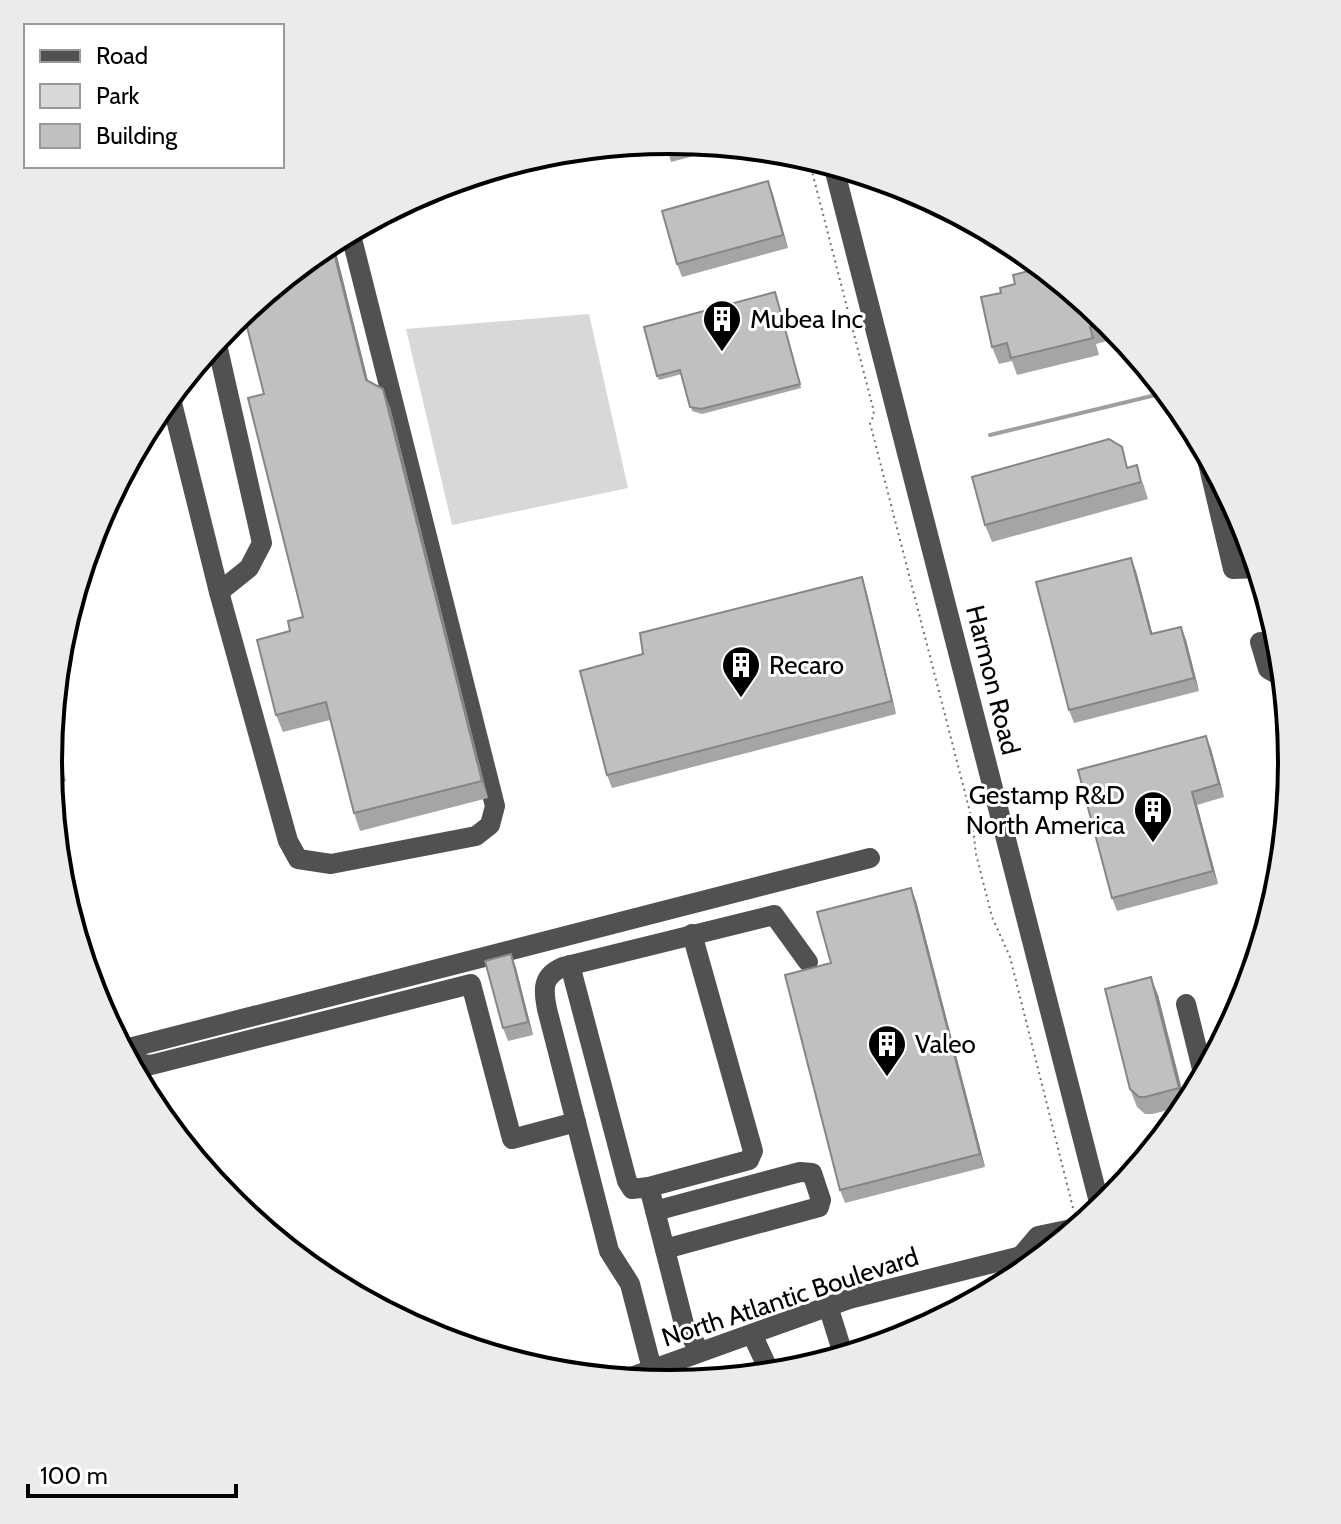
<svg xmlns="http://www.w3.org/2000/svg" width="1341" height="1524" viewBox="0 0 1341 1524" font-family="Cabin,sans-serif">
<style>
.green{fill:#d8d8d8}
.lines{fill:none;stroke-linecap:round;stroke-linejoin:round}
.stream{stroke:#9f9f9f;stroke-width:4}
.path{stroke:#737373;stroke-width:2;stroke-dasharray:2 4;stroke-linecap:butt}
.minor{stroke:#515151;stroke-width:20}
.wall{fill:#a5a5a5}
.shaded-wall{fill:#868686}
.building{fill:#c0c0c0;stroke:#868686;stroke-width:2}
.labels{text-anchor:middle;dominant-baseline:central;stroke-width:6;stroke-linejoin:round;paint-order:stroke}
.poi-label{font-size:26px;fill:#000;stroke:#fff;text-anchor:start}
.street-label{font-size:26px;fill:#000;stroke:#fff}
.rim{fill:none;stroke:#000;stroke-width:4}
</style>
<rect width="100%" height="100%" fill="#fff"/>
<polygon class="green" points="589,314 628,488 452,525 406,329"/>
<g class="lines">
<polyline class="stream" points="990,435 1168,392"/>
<polyline class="path" points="808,156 873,408 874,415 870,423 972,820 976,854 992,917 1010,957 1074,1212"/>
<g class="minor">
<polyline points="833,164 1101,1210"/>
<polyline points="216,340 262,543 249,568 219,592"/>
<polyline points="170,395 219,592 288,841 298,859 331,864 476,836 490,825 495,806 350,231"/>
<polyline points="1204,446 1233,569 1259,568"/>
<polyline points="1260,642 1268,669 1277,674 1284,673"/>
<polyline points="570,965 627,1181 632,1189 649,1187 684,1324 700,1352"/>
<polyline points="1186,1004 1204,1077"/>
<polyline points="576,1122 512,1139 471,984 151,1065 134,1063 129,1048 870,858"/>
<polyline points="1158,1140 1162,1139"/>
<polyline points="649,1187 749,1160 753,1151 692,934"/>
<polyline points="655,1211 800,1172 812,1173 821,1200 819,1207 665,1249"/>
<polyline points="1021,1256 1038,1236 1081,1227"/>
<polyline points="828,1306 844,1357"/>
<polyline points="752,1334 771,1375"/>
<path d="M652 1369 630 1284 609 1251 547 1009C543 989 542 976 563 967L774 915 808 962"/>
<polyline points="623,1380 849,1299 1021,1256 1040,1260"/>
</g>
</g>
<g class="wall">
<polygon points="664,140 671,140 732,146 671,162"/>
<polygon points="734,146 767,149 738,157"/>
<polygon points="768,181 788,248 682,277 677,264"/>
<polygon points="333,240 368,381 390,407 488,798 360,831 354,813 330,720 283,732 276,715 290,631 303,617 325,244"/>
<polygon points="1044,267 1111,322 1123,337 1096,344 1099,355 1017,375 1012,361 999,364 992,347 1001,293"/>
<polygon points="777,296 801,388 702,414 692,411 682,374 659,380 657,376"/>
<polygon points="1214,464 1234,502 1225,504 1219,486"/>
<polygon points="1129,467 1143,483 1148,499 992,542 985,525"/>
<polygon points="1136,571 1152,634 1181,627 1186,640 1199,691 1074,723 1069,710"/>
<polygon points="866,590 896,714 612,788 607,775"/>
<polygon points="57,747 66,781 57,784 54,775"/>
<polygon points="1211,749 1224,797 1197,805 1218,884 1117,911 1112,898"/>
<polygon points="916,901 985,1167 845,1203 840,1190 831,963"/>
<polygon points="516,968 533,1035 508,1041 503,1028"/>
<polygon points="1158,995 1186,1106 1152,1114 1145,1114 1137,1107 1130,1089"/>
</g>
<g class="shaded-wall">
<polygon points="768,181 773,194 788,248 783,235"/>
<polygon points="333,240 372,397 366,380 331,241"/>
<polygon points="383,389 390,407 488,798 482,781"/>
<polygon points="1131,558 1136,571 1156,647 1151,634"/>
<polygon points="862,577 866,590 896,714 892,701"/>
<polygon points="1181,627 1186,640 1199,691 1194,678"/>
<polygon points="1206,736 1211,749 1224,797 1219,784"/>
<polygon points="1192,792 1197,805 1218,884 1213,871"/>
<polygon points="911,888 916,901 985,1167 980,1154"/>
<polygon points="511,954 516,968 533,1035 528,1022"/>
<polygon points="1151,977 1158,995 1186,1106 1179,1088"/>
</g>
<g class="building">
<polygon points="664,140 680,140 665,144"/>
<polygon points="768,181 783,235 677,264 662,211"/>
<polygon points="331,241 366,380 383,389 482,781 354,813 326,702 276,715 257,640 290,631 288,621 303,617 248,398 264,394 243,311 325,244"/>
<polygon points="1044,267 1110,322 1090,327 1093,338 1011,358 1007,343 992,347 981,297 1001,293 1000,288 1015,284 1013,275"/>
<polygon points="775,292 800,384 701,409 690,407 680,370 657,376 644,327"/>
<polygon points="1109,439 1122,447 1127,468 1137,465 1141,482 985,525 972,477"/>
<polygon points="1214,464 1225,485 1219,486"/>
<polygon points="1131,558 1151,634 1181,627 1194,678 1069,710 1036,582"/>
<polygon points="862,577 892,701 607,775 580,671 643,654 640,633"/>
<polygon points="1206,736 1219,784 1192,792 1213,871 1112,898 1078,770"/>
<polygon points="54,738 63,772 54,775 49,754 50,739"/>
<polygon points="911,888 980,1154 840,1190 785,975 831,963 817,912"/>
<polygon points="511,954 528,1022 503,1028 485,961"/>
<polygon points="1151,977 1179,1088 1145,1097 1139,1097 1130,1089 1105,989"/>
</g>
<defs>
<symbol id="building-pin" viewBox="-11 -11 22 30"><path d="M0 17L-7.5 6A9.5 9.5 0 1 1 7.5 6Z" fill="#000" stroke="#fff"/><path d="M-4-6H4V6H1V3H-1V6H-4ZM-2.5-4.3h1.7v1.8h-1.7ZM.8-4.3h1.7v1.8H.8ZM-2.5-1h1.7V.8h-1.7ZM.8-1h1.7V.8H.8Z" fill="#fff"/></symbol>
</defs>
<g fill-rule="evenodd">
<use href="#building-pin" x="700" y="297" width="44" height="60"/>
<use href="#building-pin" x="719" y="643" width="44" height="60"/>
<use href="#building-pin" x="1131" y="788" width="44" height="60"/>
<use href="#building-pin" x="865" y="1022" width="44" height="60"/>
</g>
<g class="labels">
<g class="poi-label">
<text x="750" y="319">Mubea Inc</text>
<text x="769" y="665">Recaro</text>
<text x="1125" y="795" text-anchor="end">Gestamp R&amp;D<tspan x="1125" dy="30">North America</tspan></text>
<text x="915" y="1044">Valeo</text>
</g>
<g class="street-label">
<text transform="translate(993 680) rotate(76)">Harmon Road</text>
<text transform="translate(790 1297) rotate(-18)">North Atlantic Boulevard</text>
</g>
</g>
<path d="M0 0H1341V1524H0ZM62 762a608 608 0 1 1 1216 0a608 608 0 1 1-1216 0Z" fill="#ebebeb" fill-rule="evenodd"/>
<path class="rim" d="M62 762a608 608 0 1 1 1216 0a608 608 0 1 1-1216 0Z"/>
<rect x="24" y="24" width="260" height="144" fill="#ffffff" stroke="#999999" stroke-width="2"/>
<rect x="40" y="50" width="40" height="12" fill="#515151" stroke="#999999" stroke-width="2"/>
<text x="96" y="64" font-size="24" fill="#000000">Road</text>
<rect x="40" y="84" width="40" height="24" fill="#d8d8d8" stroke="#999999" stroke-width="2"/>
<text x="96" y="104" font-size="24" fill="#000000">Park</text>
<rect x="40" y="124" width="40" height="24" fill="#c0c0c0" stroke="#999999" stroke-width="2"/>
<text x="96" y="144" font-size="24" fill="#000000">Building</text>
<path d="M28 1484v12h208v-12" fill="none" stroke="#000000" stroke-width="4"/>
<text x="40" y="1484" font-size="24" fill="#000000" stroke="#ffffff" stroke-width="6" paint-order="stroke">100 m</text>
</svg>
